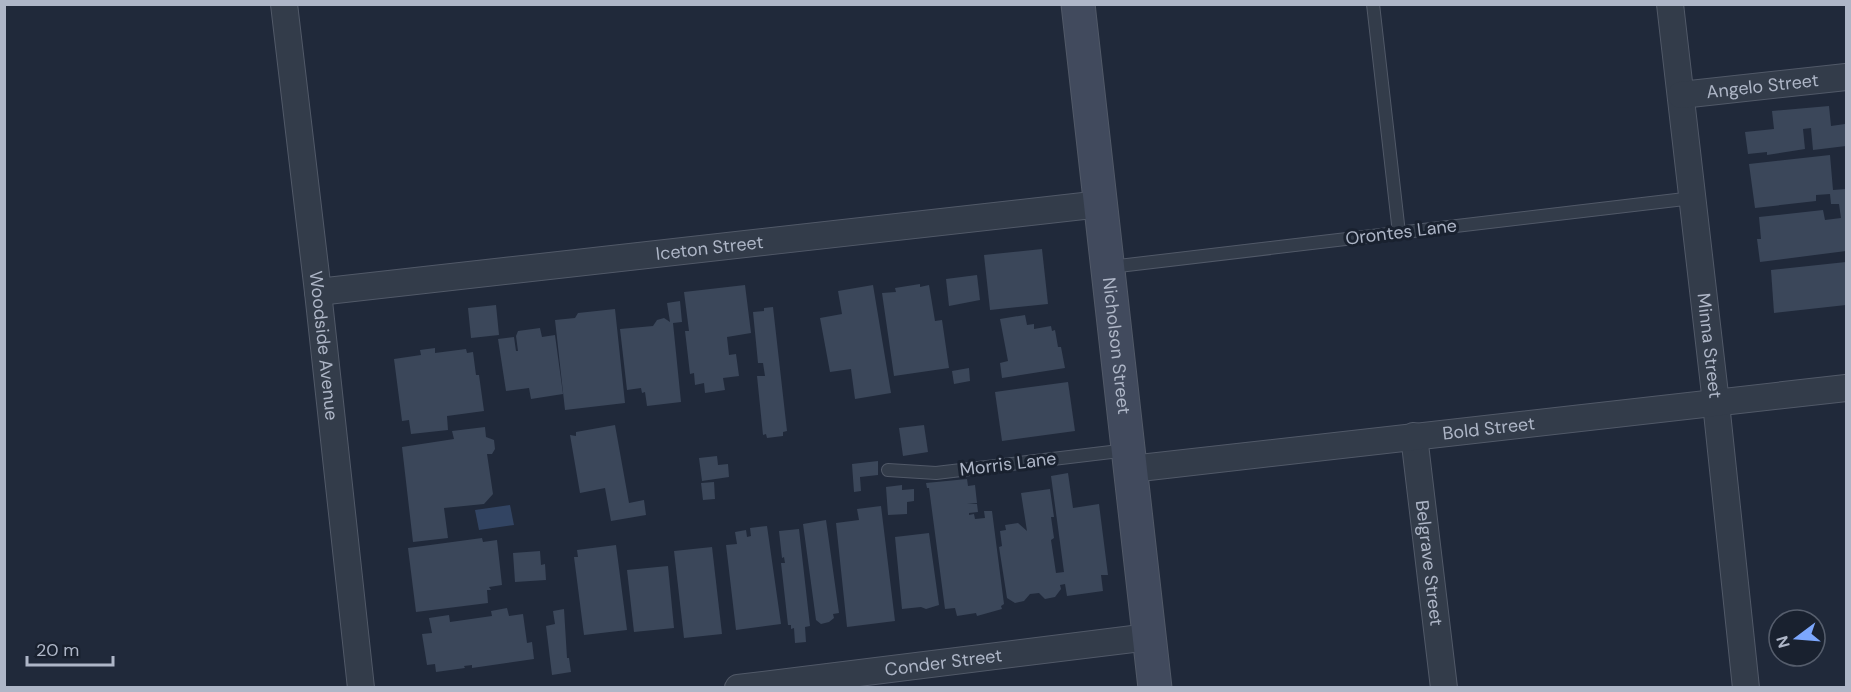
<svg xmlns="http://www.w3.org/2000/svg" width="1851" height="692" viewBox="0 0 1851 692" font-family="'DM Sans',sans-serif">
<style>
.water{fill:#324462}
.building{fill:#3b475a}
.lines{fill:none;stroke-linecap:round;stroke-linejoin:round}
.lane-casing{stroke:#515968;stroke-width:14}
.street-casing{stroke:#515968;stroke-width:28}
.secondary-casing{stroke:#515968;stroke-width:35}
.lane{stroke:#333c4a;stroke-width:12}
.street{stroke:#333c4a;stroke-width:26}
.secondary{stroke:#414a5d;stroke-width:33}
.labels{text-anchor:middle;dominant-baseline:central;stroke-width:6;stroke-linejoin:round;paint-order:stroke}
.street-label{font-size:18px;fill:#aeb6c7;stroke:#19212f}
</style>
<rect width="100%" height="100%" fill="#20293a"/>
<polygon class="water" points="510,505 514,525 479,530 475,510"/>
<g class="building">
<polygon points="1829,106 1831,126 1845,124 1846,146 1813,150 1811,128 1803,129 1805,149 1767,155 1767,152 1748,154 1745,132 1774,129 1772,111"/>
<polygon points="1830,155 1833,190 1846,189 1846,251 1760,262 1757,239 1761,239 1759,217 1823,210 1825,220 1841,218 1839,204 1831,204 1830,194 1816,195 1816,201 1755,208 1749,164"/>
<polygon points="1042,249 1048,304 990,310 984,255"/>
<polygon points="1846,262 1846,305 1774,313 1771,270"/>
<polygon points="977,275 980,300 949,306 946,279"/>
<polygon points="920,284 920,287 929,285 935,321 942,320 949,368 894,376 882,293 896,292 895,288"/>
<polygon points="745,285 751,333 727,337 729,355 736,354 739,376 723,378 725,390 705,393 704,383 695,385 694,373 690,374 685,331 689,331 684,292"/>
<polygon points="873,285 891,393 855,399 851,369 830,372 820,318 842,314 838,291"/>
<polygon points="680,301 682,322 673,323 681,402 647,406 645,392 642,393 641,388 627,390 620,329 653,326 657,320 664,318 670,322 667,303"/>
<polygon points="496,305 499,335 471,338 468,308"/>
<polygon points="773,307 787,431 783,432 783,436 767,438 766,434 763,435 757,376 765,376 763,363 758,363 753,312 764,311 764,308"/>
<polygon points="615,309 625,403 565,410 555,320 575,318 578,313"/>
<polygon points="1025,315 1027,325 1034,324 1034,329 1051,326 1052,331 1055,330 1058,347 1061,347 1065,368 1002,378 1000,363 1008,361 1000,319"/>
<polygon points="540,328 542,337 555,335 563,394 531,399 529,388 506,391 498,339 514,337 516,351 518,351 516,336 518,331"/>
<polygon points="435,348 435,353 466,349 467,353 473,352 476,375 479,375 484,411 447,416 448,430 411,434 409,420 402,421 394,359 421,355 420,350"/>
<polygon points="969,368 970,381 954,384 952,371"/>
<polygon points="1068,382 1075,431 1002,441 995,392"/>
<polygon points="615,425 629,503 644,500 646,515 611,521 605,488 580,493 570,435 576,436 576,432"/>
<polygon points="924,425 928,452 903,456 899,428"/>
<polygon points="485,427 486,437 494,440 495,449 492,454 487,454 493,494 484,504 444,508 448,538 413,542 402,447 454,439 452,431"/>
<polygon points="717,456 718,465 728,464 729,477 702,481 699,458"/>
<polygon points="878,461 878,475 860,477 861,491 854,492 852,464"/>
<polygon points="1068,473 1073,508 1099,504 1108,575 1101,575 1103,591 1067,596 1065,584 1060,585 1061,589 1055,597 1045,599 1039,593 1030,594 1024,601 1015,603 1007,598 999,547 1002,546 1000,531 1006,530 1005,525 1018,523 1027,531 1021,493 1050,489 1054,517 1051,517 1054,538 1051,540 1056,573 1064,572 1051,476"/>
<polygon points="967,479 968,486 975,485 977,503 967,504 977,504 978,512 969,513 969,515 974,514 975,519 985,518 984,511 992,511 1004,604 1001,606 1002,609 977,616 976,613 957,616 955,608 945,609 929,488 927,488 926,483"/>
<polygon points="714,482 715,499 703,500 701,483"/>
<polygon points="902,485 902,490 914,489 914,501 907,502 907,514 888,515 886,487"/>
<polygon points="881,506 895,621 847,627 836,523 859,520 857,509"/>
<polygon points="826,520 839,613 833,614 834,618 829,622 821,624 816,620 803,524"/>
<polygon points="767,526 781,624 736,630 726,545 737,544 735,532 746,530 747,537 751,536 750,528"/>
<polygon points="799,529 810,626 805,627 806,642 795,643 794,628 791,629 791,625 788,625 781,563 785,563 784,557 782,558 779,531"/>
<polygon points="929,533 939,605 926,609 921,607 902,609 895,537"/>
<polygon points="482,538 483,542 497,540 502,585 489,587 491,590 487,590 488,603 416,612 408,548"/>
<polygon points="616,545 627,630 584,635 574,557 578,557 577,550"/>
<polygon points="712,547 722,634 684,638 674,551"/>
<polygon points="540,551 541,565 545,564 546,580 515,582 513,553"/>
<polygon points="668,566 674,628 634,632 627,570"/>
<polygon points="507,608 509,616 523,614 527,643 532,642 534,659 472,668 472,665 464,666 465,668 436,672 435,664 427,665 422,634 432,633 429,618 449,615 450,622 492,616 491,611"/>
<polygon points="564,609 567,658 569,658 571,672 552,675 546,626 555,624 553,611"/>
</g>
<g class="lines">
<defs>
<g id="lane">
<polyline points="1373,4 1399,233"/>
<polyline points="1110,267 1693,198"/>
<polyline points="888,470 936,473 1128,450"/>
</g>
<g id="street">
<path id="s1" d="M284 4 318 292 361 688"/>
<path id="s2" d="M1670 4 1716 403 1746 688"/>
<path id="s3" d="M1681 95 1846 77"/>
<path id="s4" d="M318 292 1101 204"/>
<path id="s5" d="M1414 436 1444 688"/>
<path id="s6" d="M1131 469 1846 388"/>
<path id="s7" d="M738 688 1149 637"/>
</g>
<g id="secondary">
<path id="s8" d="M1078 4 1155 688"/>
</g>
</defs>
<use href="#lane" class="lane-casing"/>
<use href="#street" class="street-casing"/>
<use href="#secondary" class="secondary-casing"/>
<use href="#lane" class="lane"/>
<use href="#street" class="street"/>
<use href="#secondary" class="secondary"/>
</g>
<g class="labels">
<g class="street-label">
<text stroke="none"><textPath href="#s3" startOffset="82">Angelo Street</textPath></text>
<text transform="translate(1401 232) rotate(-7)">Orontes Lane</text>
<text stroke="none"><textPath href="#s4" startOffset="394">Iceton Street</textPath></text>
<text stroke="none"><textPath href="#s1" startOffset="344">Woodside Avenue</textPath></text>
<text stroke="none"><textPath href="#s8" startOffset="344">Nicholson Street</textPath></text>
<text stroke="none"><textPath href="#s2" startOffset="344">Minna Street</textPath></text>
<text stroke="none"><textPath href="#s6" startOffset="360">Bold Street</textPath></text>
<text transform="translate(1008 464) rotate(-7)">Morris Lane</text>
<text stroke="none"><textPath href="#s5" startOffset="128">Belgrave Street</textPath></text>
<text stroke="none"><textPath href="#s7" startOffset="207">Conder Street</textPath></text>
</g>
</g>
<rect width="1851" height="692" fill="none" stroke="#aeb6c7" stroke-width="12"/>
<g transform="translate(1797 638) rotate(254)"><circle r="28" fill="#19212f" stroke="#555d6c" stroke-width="1.5"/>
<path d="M0-4.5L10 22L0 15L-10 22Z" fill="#7ca7fd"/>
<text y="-9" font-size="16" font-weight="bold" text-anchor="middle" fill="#aeb6c7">N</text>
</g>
<path d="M27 656v9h86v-9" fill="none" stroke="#aeb6c7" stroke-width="3"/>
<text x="36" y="656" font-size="18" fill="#aeb6c7" stroke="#19212f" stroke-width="4.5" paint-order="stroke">20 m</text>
</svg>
